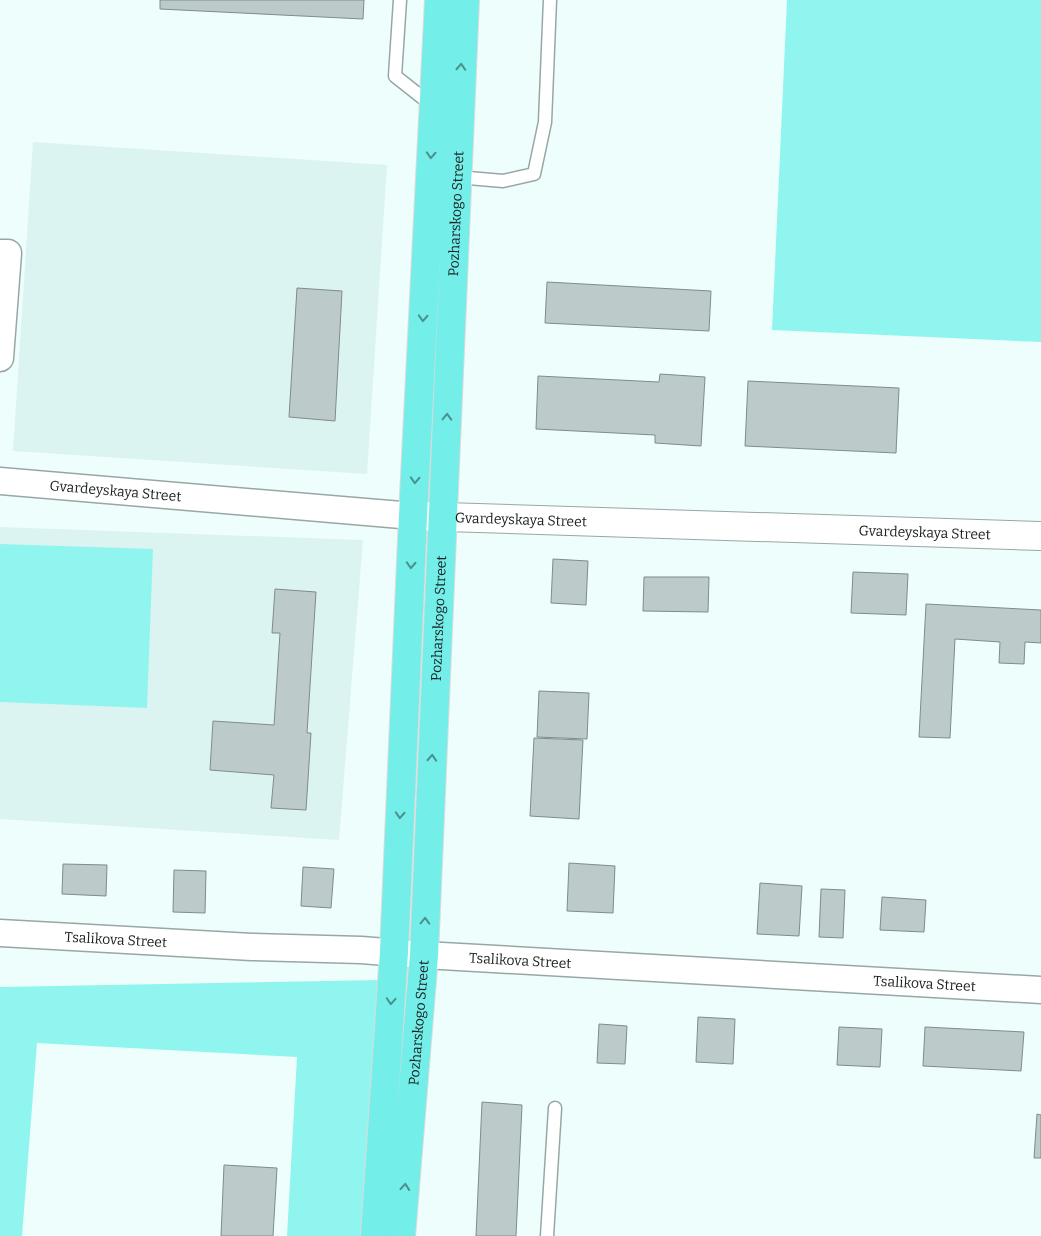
<svg xmlns="http://www.w3.org/2000/svg" width="1041" height="1236" viewBox="0 0 1041 1236" font-family="Bitter,serif">
<style>
.built{fill:#dbf4f1}
.green{fill:#90f5ee}
.building{fill:#bccbc9;stroke:#7e8c8b}
.lines{fill:none;stroke-linecap:round;stroke-linejoin:round}
.service-casing{stroke:#98a7a5;stroke-width:15}
.minor-casing{stroke:#98a7a5;stroke-width:29}
.tertiary-casing{stroke:#98a7a5;stroke-width:30}
.primary-casing{stroke:#dadbdb;stroke-width:30}
.service{stroke:#fff;stroke-width:12}
.minor{stroke:#fff;stroke-width:26}
.tertiary{stroke:#fff;stroke-width:28}
.primary{stroke:#73eee9;stroke-width:28}
.oneway{stroke:#4a918e}
.labels{text-anchor:middle;dominant-baseline:central;stroke-width:5;stroke-linejoin:round;paint-order:stroke}
.street-label{font-size:14px;fill:#191f1e;stroke:#fff}
</style>
<rect width="100%" height="100%" fill="#eefefc"/>
<g class="built">
<polygon points="33,142 387,165 367,474 13,451"/>
<polygon points="0,527 363,540 339,840 0,819"/>
</g>
<g class="green">
<polygon points="787,0 1041,0 1041,342 772,330"/>
<polygon points="0,544 153,549 147,708 0,702"/>
<polygon points="381,980 364,1236 287,1236 297,1057 37,1043 22,1236 0,1236 0,987"/>
</g>
<g class="building">
<polygon points="160,0 364,0 363,19 160,9"/>
<polygon points="547,282 711,291 709,331 545,323"/>
<polygon points="297,288 342,291 335,421 289,417"/>
<polygon points="660,374 705,377 701,446 655,443 655,435 536,429 538,376 659,382"/>
<polygon points="748,381 899,388 896,453 745,446"/>
<polygon points="553,559 588,561 586,605 551,603"/>
<polygon points="853,572 908,574 906,615 851,613"/>
<polygon points="644,577 709,577 708,612 643,611"/>
<polygon points="275,589 316,592 307,733 311,733 306,810 271,808 274,775 210,770 213,721 274,725 280,633 272,633"/>
<polygon points="926,604 1041,610 1041,643 1025,642 1024,664 999,663 1000,642 955,639 950,738 919,737"/>
<polygon points="539,691 589,693 587,739 537,737"/>
<polygon points="534,738 583,740 579,819 530,816"/>
<polygon points="569,863 615,866 613,913 567,911"/>
<polygon points="63,864 107,865 106,896 62,894"/>
<polygon points="303,867 334,869 331,908 301,906"/>
<polygon points="174,870 206,871 205,913 173,912"/>
<polygon points="760,883 802,886 799,936 757,934"/>
<polygon points="821,889 845,890 843,938 819,937"/>
<polygon points="882,897 926,900 924,932 880,930"/>
<polygon points="698,1017 735,1019 733,1064 696,1062"/>
<polygon points="599,1024 627,1026 625,1064 597,1063"/>
<polygon points="839,1027 882,1029 880,1067 837,1065"/>
<polygon points="925,1027 1024,1032 1021,1071 923,1066"/>
<polygon points="482,1102 522,1105 516,1236 476,1236"/>
<polygon points="1037,1114 1041,1115 1041,1158 1034,1158"/>
<polygon points="224,1165 277,1168 273,1236 221,1236"/>
</g>
<g class="lines">
<defs>
<g id="service">
<polyline points="400,0 395,76 433,106"/>
<polyline points="457,177 503,181 534,174 545,122 550,0"/>
<polyline points="547,1236 555,1108"/>
</g>
<g id="minor">
<polyline points="0,253 8,253 0,358"/>
<path id="s1" d="M0 481 413 516"/>
<path id="s2" d="M0 933 252 947 361 950 424 955 1041 990"/>
</g>
<g id="tertiary">
<path id="s3" d="M413 516 1041 536"/>
</g>
<g id="primary">
<polyline points="375,1236 394,952 413,516 439,0"/>
<path id="s4" d="M401 1236 424 955 465 0"/>
</g>
</defs>
<use href="#service" class="service-casing"/>
<use href="#minor" class="minor-casing"/>
<use href="#tertiary" class="tertiary-casing"/>
<use href="#primary" class="primary-casing"/>
<use href="#service" class="service"/>
<use href="#minor" class="minor"/>
<use href="#tertiary" class="tertiary"/>
<use href="#primary" class="primary"/>
</g>
<defs><path id="oneway-chevron" d="M-2-3.5L2.5 0L-2 3.5" fill="none" stroke-width="1.6" stroke-linecap="round" stroke-linejoin="round" transform="scale(1.25)"/></defs>
<g class="oneway">
<use href="#oneway-chevron" transform="translate(461 67) rotate(-87)"/>
<use href="#oneway-chevron" transform="translate(431 155) rotate(93)"/>
<use href="#oneway-chevron" transform="translate(423 318) rotate(93)"/>
<use href="#oneway-chevron" transform="translate(447 417) rotate(-88)"/>
<use href="#oneway-chevron" transform="translate(415 480) rotate(93)"/>
<use href="#oneway-chevron" transform="translate(411 565) rotate(93)"/>
<use href="#oneway-chevron" transform="translate(432 758) rotate(-87)"/>
<use href="#oneway-chevron" transform="translate(400 815) rotate(93)"/>
<use href="#oneway-chevron" transform="translate(425 921) rotate(-88)"/>
<use href="#oneway-chevron" transform="translate(391 1001) rotate(94)"/>
<use href="#oneway-chevron" transform="translate(405 1187) rotate(-85)"/>
</g>
<g class="labels">
<g class="street-label">
<text stroke="none"><textPath href="#s4" startOffset="1024">Pozharskogo Street</textPath></text>
<text stroke="none"><textPath href="#s1" startOffset="116">Gvardeyskaya Street</textPath></text>
<text stroke="none"><textPath href="#s3" startOffset="108">Gvardeyskaya Street</textPath></text>
<text stroke="none"><textPath href="#s3" startOffset="512">Gvardeyskaya Street</textPath></text>
<text stroke="none"><textPath href="#s4" startOffset="619">Pozharskogo Street</textPath></text>
<text stroke="none"><textPath href="#s2" startOffset="116">Tsalikova Street</textPath></text>
<text stroke="none"><textPath href="#s2" startOffset="521">Tsalikova Street</textPath></text>
<text stroke="none"><textPath href="#s2" startOffset="926">Tsalikova Street</textPath></text>
<text stroke="none"><textPath href="#s4" startOffset="214">Pozharskogo Street</textPath></text>
</g>
</g>
</svg>
